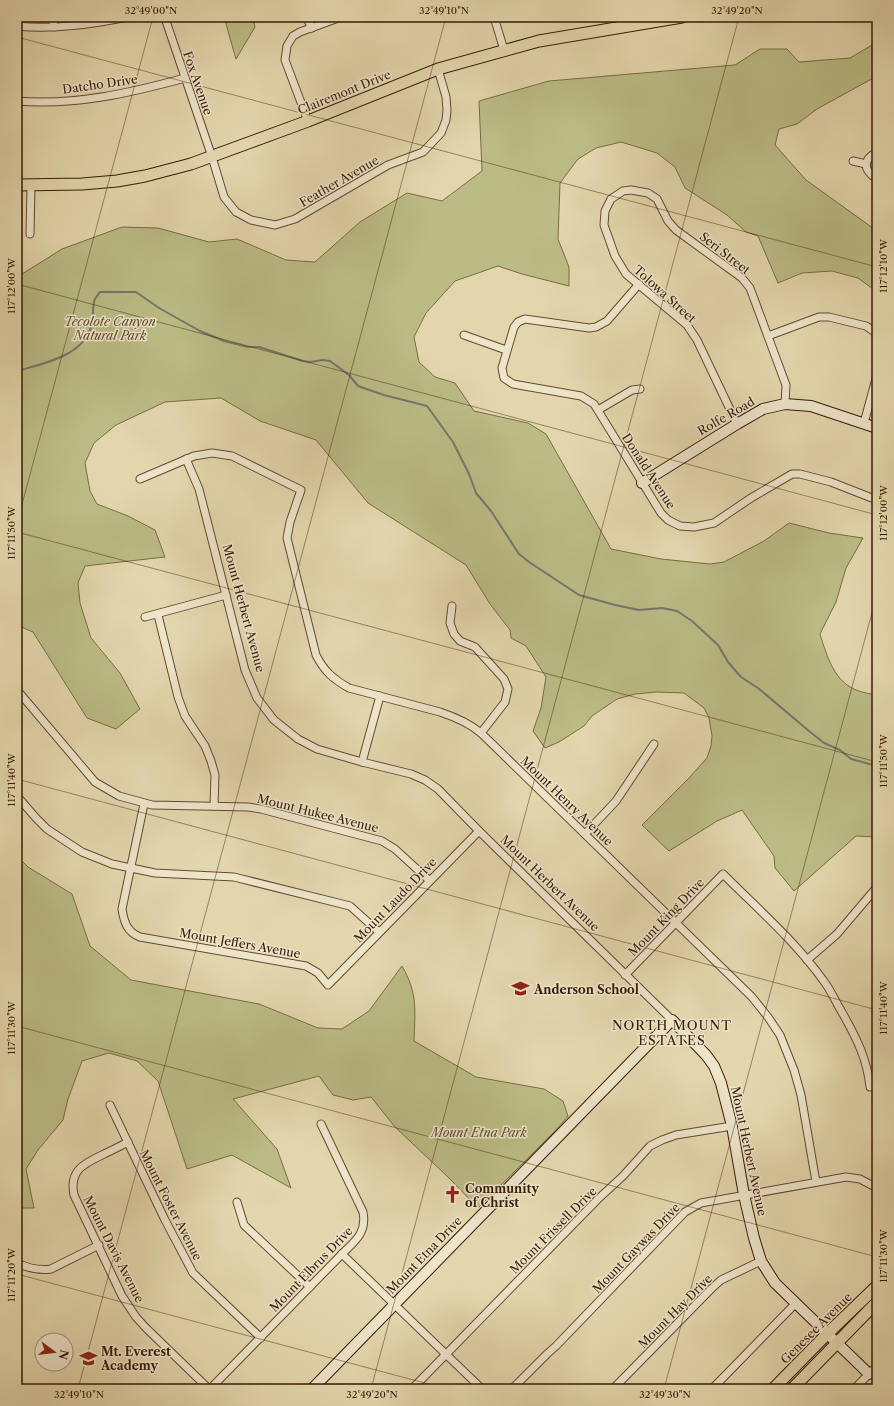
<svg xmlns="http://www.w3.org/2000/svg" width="894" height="1406" viewBox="0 0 894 1406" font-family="'Libre Caslon Text',serif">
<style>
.green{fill:#bbbc85;stroke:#7a6b45}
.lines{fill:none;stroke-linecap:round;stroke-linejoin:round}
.stream{stroke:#72786e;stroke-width:2}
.street-casing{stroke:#64492f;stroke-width:9}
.secondary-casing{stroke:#391a05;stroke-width:12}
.primary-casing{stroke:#391a05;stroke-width:13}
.street{stroke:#ede4ca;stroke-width:7}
.secondary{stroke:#ede4ca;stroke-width:10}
.primary{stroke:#e3d6ad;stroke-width:11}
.ticks{fill:none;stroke:#391a05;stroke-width:1;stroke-opacity:0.45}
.labels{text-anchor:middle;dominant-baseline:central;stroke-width:3;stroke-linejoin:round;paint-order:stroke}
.street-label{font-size:12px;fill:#391a05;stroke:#ede4ca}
.park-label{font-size:12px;font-style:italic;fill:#604b2b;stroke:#ede4ca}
.poi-label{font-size:12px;font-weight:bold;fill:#391a05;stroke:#ede4ca;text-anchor:start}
.neighbourhood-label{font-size:13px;letter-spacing:1px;fill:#391a05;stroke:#ede4ca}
.neatline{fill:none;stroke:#391a05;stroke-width:1.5}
.ticks-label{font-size:10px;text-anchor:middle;fill:#391a05}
</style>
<rect width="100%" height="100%" fill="#e3d6ad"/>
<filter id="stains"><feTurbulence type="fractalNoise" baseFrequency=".005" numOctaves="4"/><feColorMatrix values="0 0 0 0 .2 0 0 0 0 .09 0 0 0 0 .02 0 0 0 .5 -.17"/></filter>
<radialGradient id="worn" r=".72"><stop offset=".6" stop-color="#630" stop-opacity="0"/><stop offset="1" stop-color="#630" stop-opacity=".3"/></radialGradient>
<g class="green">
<polygon points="224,17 253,17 255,27 236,59"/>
<path d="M877 42V76L817 109 797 124 779 129 775 145 806 180 877 231V292L858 278 832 271 802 273 778 283 758 236 746 232 727 215 685 188 675 167 657 153 621 142 596 148 578 159 560 183 558 239 569 267V286L522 274 498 266 455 281 426 313 414 337 419 362 435 377 455 383 474 411 528 423 546 434 611 549 661 559 710 564 724 562 764 541 789 523 829 533 863 538 846 568 836 602 820 634C827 656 834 683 859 691 864 693 871 694 877 695V837L856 836 794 891 775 868 774 856 742 810 717 821 669 851 642 825 689 778 707 758 711 746 712 736 709 718 704 708 684 693 656 692 635 694 617 699 592 716 584 726 559 742 545 748 533 731 541 708 546 677 526 646 511 638 510 630 490 604 466 565 368 503 316 440 260 421 221 398 165 402 116 425 94 443 85 463 90 491 97 504 128 516 155 530 165 557 85 566 78 583 80 603 91 638 120 673 140 709 116 729 87 718 33 632 17 625V276L22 274 62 249 122 227 158 228 209 242 237 239 286 260 315 262 360 222 407 193 442 201 482 171 479 101 549 81 735 65 760 49H787L799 62 850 58Z"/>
<path d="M17 856 28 867 72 894 90 946 131 980 259 1004 318 1028 342 1029 369 1011 402 966C418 994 415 1010 414 1041L476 1077 544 1089 563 1101 568 1116 556 1130 478 1208 449 1178 395 1127 371 1097 353 1100 333 1095 319 1076 233 1099 277 1149 291 1188 232 1155 187 1169 158 1081 137 1061 109 1053 82 1061 68 1099 63 1120 38 1150 26 1169 34 1208H17Z"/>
</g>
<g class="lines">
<path class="stream" d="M17 371C42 364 83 356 91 327 94 319 92 310 94 302 94 299 98 295 100 292H136L159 308 200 331 224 341 248 347H259L303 361 310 362 323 360 330 361 349 375 358 386 384 395 427 406 453 442 469 474 476 493 491 511 519 554 529 562 579 595 615 605 639 610 662 608 677 611 692 621 718 645 728 662 741 677 758 688 809 731 824 743 840 750 851 759 877 766"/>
<defs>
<g id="street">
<polyline points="53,17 54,27"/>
<polyline points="163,17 166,21 212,157 224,197 236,212 251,220 275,225 295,219 388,165 423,152 441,133 446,120 447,110 446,97 438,69"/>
<polyline points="306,17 312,28"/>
<polyline points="494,17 504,50"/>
<path d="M17 26C54 30 92 24 128 17"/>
<path d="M17 101C74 106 130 93 185 78"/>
<polyline points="308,121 285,60 287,46 293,36 300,32 341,17"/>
<path d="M877 152C862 160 863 170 877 179"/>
<polyline points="853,161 866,164"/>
<polyline points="30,234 31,186"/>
<polyline points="639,284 607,321 596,327 589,328 525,319 518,322 514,327 502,368 504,378 513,384 581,396 594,404 661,513 668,520 680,526 694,527 714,523 751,498 792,474 800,474 831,482 877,500"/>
<polyline points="464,335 506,350"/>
<polyline points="768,336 819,317 829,317 866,326 875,332 877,337"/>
<polyline points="598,410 632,390 640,389"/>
<polyline points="864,423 877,375"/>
<polyline points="737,424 697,340 687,325 626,274 615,256 604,225 605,211 611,199 623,191 631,190 648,193 657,199 668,221 676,230 742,278 750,288 786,385 785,404"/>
<polyline points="186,459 199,489 245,670 257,698 274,720 298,739 317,749 362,762 411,774 425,780 438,789 479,831 672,1020"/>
<path d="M140 479 194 456 212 453 232 456 301 490 290 522 287 538 316 655C324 671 333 679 349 688L440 712C455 717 469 723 481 733L752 997 768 1017 780 1035 794 1070 801 1095 816 1182"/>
<polyline points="452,606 450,623 454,634 460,641 475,647 504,679 508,689 505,702 481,733"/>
<polyline points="158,615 178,697 185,716 205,746 211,761 215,775 214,806"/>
<polyline points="145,617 226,595"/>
<polyline points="17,690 95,782 119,796 152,805 248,807 261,809 382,841 395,849 430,881"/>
<polyline points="362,762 380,696"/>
<polyline points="17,796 36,818 47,829 82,852 112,864 155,873 234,877 350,906 379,932"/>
<path d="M144 804 122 909C124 922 127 932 140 937L306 966 318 973 328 985 479 831"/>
<polyline points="585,834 616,801 654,744"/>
<polyline points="807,960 837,934 877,887"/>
<path d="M625 975 723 874C757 908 794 940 823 980 831 990 836 1003 843 1014 857 1039 867 1059 870 1087H877"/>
<polyline points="110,1105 165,1220 193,1273 261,1338"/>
<path d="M128 1142C119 1147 110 1151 102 1155 83 1164 69 1171 74 1195L122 1296 136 1317 146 1328 209 1389"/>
<polyline points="237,1202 244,1225 310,1287"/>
<polyline points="342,1254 482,1389"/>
<path d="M17 1263C28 1268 39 1271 51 1269L99 1245"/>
<path d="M210 1389 342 1254C355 1241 367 1233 363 1212L321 1124"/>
<polyline points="412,1389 598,1199 623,1176 650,1146 662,1140 676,1135 732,1126"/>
<polyline points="512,1389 547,1354 556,1346 685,1212 701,1203 846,1177 860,1179 877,1188"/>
<polyline points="613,1389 711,1289 721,1280 761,1261"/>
<polyline points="712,1389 796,1303"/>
<polyline points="854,1389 877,1366"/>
</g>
<g id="secondary">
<polyline points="642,483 737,424 763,409 785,404 811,406 877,428"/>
<polyline points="312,1389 672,1020 706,1055 714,1066 721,1083 732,1126 744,1195 754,1238 761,1261 775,1283 869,1374"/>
</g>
<g id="primary">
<polyline points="17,185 82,184 117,181 145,176 191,164 308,121 438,69 539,41 682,17"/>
<polyline points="773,1389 828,1333 877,1286"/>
<polyline points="792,1389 877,1302"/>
</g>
</defs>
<use href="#street" class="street-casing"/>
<use href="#secondary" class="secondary-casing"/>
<use href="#primary" class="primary-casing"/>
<use href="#street" class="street"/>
<use href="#secondary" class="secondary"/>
<use href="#primary" class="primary"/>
</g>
<path class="ticks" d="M865 17 877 20M17 37 877 267M17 284 877 515M17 523 153 17M17 532 877 762M17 779 877 1010M17 1026 877 1257M17 1274 447 1389M78 1389 446 17M371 1389 739 17M664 1389 877 594"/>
<defs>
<symbol id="school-bare" viewBox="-9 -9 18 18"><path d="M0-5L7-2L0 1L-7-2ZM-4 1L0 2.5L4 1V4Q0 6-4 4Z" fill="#8f2418" stroke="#ede4ca" stroke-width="2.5" paint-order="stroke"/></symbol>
<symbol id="church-bare" viewBox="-9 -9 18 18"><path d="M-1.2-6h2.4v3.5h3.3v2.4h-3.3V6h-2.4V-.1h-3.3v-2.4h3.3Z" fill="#8f2418" stroke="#ede4ca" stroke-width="2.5" paint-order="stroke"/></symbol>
</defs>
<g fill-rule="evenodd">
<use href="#school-bare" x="508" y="976" width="25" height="25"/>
<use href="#church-bare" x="440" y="1182" width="25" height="25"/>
<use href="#school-bare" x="76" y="1346" width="25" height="25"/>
</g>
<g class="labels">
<g class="street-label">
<text transform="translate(198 83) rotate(71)">Fox Avenue</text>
<text transform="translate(100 84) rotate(-8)">Datcho Drive</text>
<text transform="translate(344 92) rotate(-22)">Clairemont Drive</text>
<text transform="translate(339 181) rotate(-30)">Feather Avenue</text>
<text transform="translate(725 253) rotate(38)">Seri Street</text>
<text transform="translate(665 294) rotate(42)">Tolowa Street</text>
<text transform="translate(726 416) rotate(-30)">Rolfe Road</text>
<text transform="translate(649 471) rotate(57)">Donald Avenue</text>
<text transform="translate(244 608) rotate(75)">Mount Herbert Avenue</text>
<text transform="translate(567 801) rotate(44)">Mount Henry Avenue</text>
<text transform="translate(318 813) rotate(14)">Mount Hukee Avenue</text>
<text transform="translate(550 883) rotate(44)">Mount Herbert Avenue</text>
<text transform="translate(395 900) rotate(-46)">Mount Laudo Drive</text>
<text transform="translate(666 917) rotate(-46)">Mount King Drive</text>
<text transform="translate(240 943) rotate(10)">Mount Jeffers Avenue</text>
<text transform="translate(749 1151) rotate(78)">Mount Herbert Avenue</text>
<text transform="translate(171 1205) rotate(63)">Mount Foster Avenue</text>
<text transform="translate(553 1230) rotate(-45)">Mount Frissell Drive</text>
<text transform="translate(636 1248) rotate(-46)">Mount Gaywas Drive</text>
<text transform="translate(114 1249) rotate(63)">Mount Davis Avenue</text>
<text transform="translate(424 1255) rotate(-46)">Mount Etna Drive</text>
<text transform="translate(311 1269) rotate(-46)">Mount Elbrus Drive</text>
<text transform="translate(675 1311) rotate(-45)">Mount Hay Drive</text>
<text transform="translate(816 1328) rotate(-45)">Genesee Avenue</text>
</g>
<g class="park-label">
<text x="110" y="321">Tecolote Canyon<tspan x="110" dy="14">Natural Park</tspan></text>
<text x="479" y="1132">Mount Etna Park</text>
</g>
<g class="poi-label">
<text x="534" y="989">Anderson School</text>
<text x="465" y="1188">Community<tspan x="465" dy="14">of Christ</tspan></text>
<text x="101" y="1351">Mt. Everest<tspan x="101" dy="14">Academy</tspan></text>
</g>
<g class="neighbourhood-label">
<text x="672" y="1025">NORTH MOUNT<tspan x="672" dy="15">ESTATES</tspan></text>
</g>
</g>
<rect width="894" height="1406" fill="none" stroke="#e3d6ad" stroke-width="44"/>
<g transform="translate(54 1352) rotate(105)"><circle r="19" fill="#ede4ca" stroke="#a5937b"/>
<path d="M0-3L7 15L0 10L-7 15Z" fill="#8f2418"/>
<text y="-6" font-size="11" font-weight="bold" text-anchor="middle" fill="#391a05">N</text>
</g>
<rect x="22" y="22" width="850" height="1362" class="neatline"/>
<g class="ticks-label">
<text x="151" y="14">32°49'00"N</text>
<text x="444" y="14">32°49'10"N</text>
<text x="737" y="14">32°49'20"N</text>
<text transform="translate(883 266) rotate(-90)" y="4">117°12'10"W</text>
<text transform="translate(11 286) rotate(-90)" y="4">117°12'00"W</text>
<text transform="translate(883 513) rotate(-90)" y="4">117°12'00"W</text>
<text transform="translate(11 533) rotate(-90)" y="4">117°11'50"W</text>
<text transform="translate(883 761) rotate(-90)" y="4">117°11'50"W</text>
<text transform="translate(11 780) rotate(-90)" y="4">117°11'40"W</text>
<text transform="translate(883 1008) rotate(-90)" y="4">117°11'40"W</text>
<text transform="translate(11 1028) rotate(-90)" y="4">117°11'30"W</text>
<text transform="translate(883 1256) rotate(-90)" y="4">117°11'30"W</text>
<text transform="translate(11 1275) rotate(-90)" y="4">117°11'20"W</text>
<text x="79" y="1398">32°49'10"N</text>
<text x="372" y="1398">32°49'20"N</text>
<text x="665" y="1398">32°49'30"N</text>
</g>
<rect width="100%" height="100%" filter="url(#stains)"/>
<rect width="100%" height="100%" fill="url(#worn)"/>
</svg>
